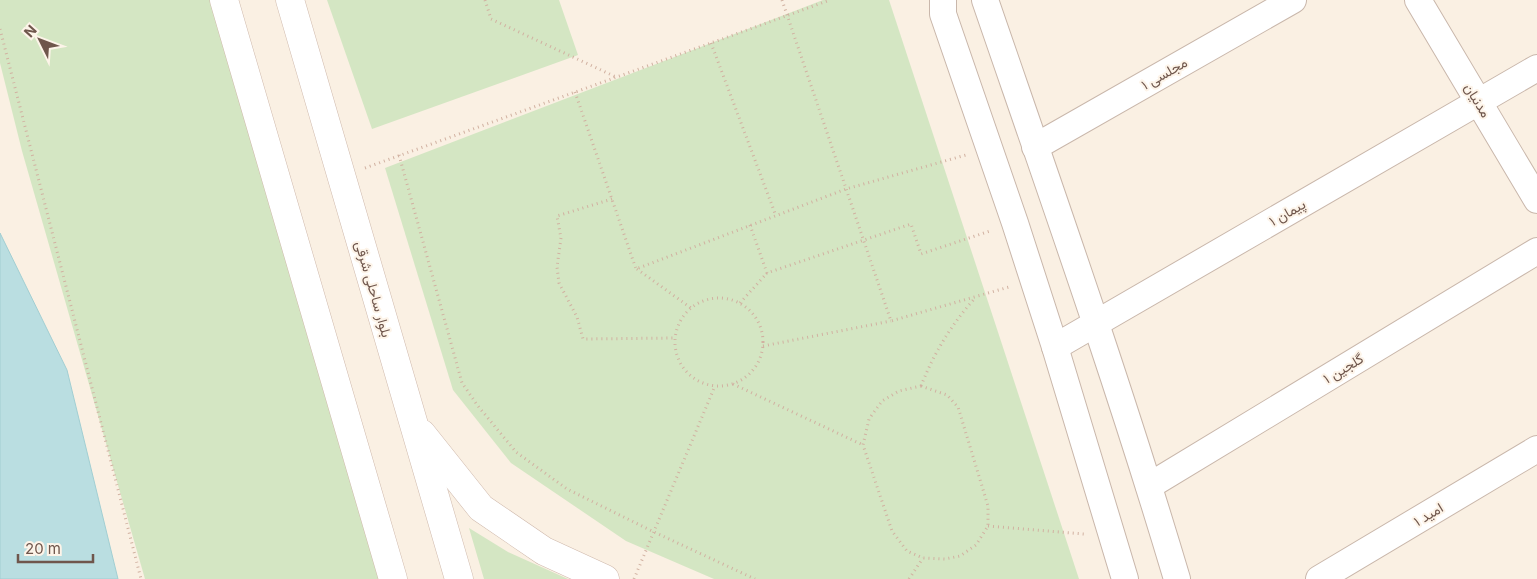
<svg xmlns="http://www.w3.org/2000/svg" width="1537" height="579" viewBox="0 0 1537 579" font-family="Inter,Vazirmatn,sans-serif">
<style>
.green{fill:#d4e6c3}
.water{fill:#badee1;stroke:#a1ced2}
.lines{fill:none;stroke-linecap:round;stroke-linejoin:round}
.minor-casing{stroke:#c9b7ab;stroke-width:28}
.secondary-casing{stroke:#cfb9ac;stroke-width:29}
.path{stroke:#d1b1a1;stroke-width:3;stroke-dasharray:1 4;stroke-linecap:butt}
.minor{stroke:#fff;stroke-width:26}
.secondary{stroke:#fff;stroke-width:28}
.labels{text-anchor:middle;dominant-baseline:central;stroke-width:4;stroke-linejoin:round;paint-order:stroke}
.street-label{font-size:14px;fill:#6f564c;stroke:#fdf4e9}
</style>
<rect width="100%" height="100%" fill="#faf0e3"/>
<g class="green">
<polygon points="0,0 225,0 394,579 145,579 22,151 0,63"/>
<polygon points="327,0 559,0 578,55 372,129"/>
<polygon points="823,0 889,0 1079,579 714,579 626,541 511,463 453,390 385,168"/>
<polygon points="469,528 508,552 568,579 484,579"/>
</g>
<polygon class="water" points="0,233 67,370 118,579 0,579"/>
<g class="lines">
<defs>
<g id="minor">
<polyline points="943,0 943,14 1015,223 1055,347 1125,579"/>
<path d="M985 0C1051 192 1119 384 1177 579"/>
<polyline points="1418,0 1537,200"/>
<polyline points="1035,147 1293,0"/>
<polyline points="1055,347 1537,68"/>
<polyline points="1149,486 1537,251"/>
<polyline points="1319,579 1537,449"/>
</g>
<g id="secondary">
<polyline points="224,0 393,579"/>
<polyline points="290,0 459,579"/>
<polyline points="422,434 481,508 544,551 605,579"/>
</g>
</defs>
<use href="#minor" class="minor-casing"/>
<use href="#secondary" class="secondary-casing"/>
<g class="path">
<polyline points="485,0 491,19 616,77"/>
<polyline points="782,0 891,321 1009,287"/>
<polyline points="0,29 141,579"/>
<polyline points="711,43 776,216"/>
<polyline points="575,92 636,269 846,189 966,155"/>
<polyline points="399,155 462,383 478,406 516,452 567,489 654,532 755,579"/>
<polyline points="365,168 830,0"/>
<polyline points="612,199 557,216 561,238 557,267 559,283 577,317 583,339 675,338"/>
<polyline points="750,225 767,273 911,224 921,254 990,231"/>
<polyline points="637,269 691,308"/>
<circle cx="719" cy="342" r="44"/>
<polyline points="740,303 767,273"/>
<polyline points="763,346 891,321"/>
<polyline points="733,384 863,445"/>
<polygon points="921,386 947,395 958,407 988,506 988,526 976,545 960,556 945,559 923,558 907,551 892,531 863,445 869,419 882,401 899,391"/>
<path d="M921 386C934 353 951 325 975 298"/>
<polyline points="988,526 1084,534"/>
<polyline points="634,579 715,386"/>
<polyline points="909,579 923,558"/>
</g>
<use href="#minor" class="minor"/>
<use href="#secondary" class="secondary"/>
</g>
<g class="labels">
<g class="street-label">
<text transform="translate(1164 73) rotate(-30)">مجلسی ۱</text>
<text transform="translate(1478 100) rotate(59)">مدنیان</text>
<text transform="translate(1287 212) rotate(-30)">پیمان ۱</text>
<text transform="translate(374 289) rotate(74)">بلوار ساحلی شرقی</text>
<text transform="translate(1343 368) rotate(-31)">گلجین ۱</text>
<text transform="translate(1428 514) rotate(-31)">امید ۱</text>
</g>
</g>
<g transform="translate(40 40) rotate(312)" stroke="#fdf4e9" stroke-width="4" paint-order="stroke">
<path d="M0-4L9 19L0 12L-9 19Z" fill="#6f564c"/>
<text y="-8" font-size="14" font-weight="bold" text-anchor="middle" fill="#6f564c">N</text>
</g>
<path d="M18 554v8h75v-8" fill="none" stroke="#6f564c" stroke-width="2.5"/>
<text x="25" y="554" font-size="15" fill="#6f564c" stroke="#fdf4e9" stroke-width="4" paint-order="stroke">20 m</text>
</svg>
